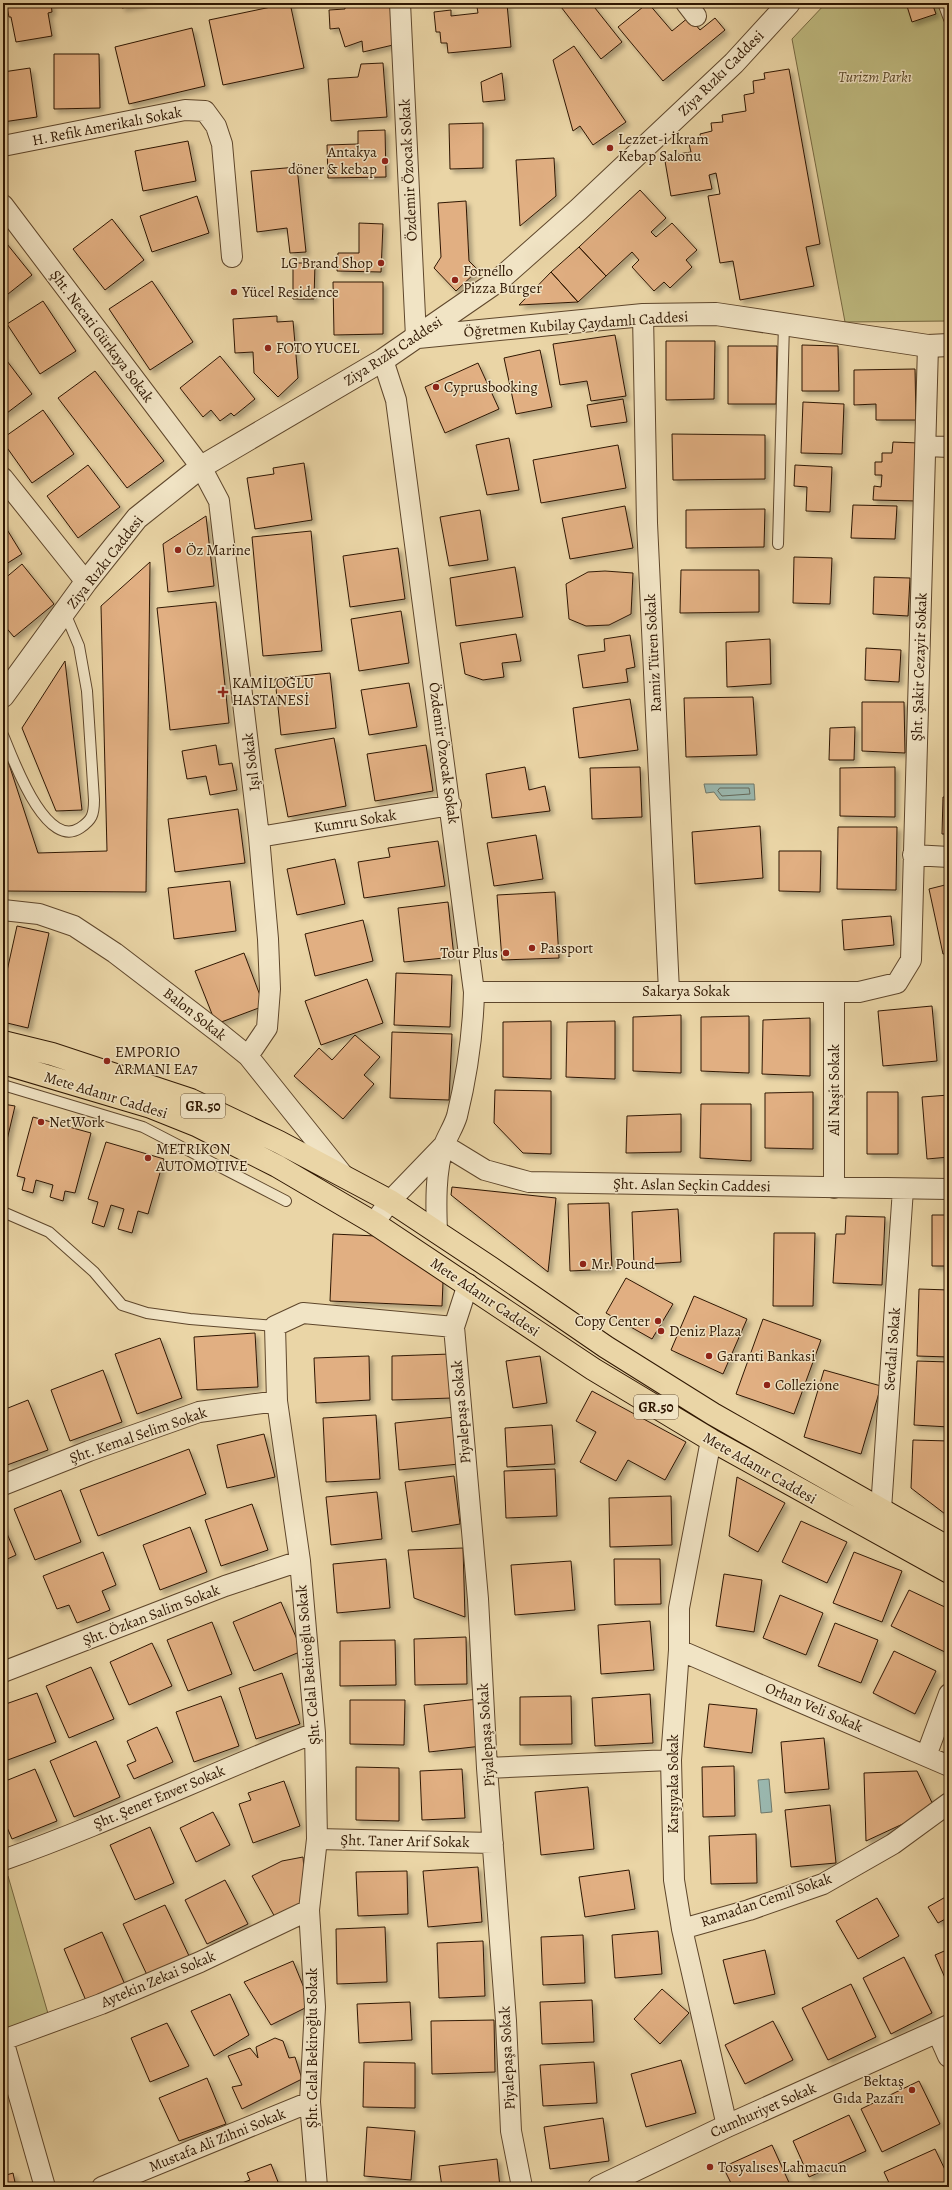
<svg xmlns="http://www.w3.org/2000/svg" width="952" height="2190" font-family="Alegreya,serif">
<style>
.green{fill:#bfbb81;stroke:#776942}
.water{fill:#9ab7ae;stroke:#6f7769}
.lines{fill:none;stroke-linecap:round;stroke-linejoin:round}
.shore{stroke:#646758;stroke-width:1}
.building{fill:#e1af82;stroke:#2f1702;filter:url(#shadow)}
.service-casing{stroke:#5e462b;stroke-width:12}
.minor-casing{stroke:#5e462b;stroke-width:22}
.tertiary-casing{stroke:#5e462b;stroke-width:24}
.primary-casing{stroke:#2f1702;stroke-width:24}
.service{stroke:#f1e4c5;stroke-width:10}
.minor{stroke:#f1e4c5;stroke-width:20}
.tertiary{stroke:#f1e4c5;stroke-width:22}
.primary{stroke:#ead5a6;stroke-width:22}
.poi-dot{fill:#8f2418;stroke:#f1e4c5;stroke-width:1.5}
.labels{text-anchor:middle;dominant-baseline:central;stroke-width:3;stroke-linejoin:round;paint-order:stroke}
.shield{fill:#f1e4c5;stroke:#69543c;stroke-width:1}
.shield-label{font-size:14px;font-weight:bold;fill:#2f1702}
.street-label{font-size:15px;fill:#2f1702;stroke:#f1e4c5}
.park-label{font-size:15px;font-style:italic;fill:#5a4828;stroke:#f1e4c5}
.poi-label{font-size:15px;fill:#2f1702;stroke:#f1e4c5;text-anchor:start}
</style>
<defs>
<filter id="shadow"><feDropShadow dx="3.5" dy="3.5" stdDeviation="2" flood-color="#0004"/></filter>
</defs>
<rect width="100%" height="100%" fill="#ead5a6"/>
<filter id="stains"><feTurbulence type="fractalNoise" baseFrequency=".005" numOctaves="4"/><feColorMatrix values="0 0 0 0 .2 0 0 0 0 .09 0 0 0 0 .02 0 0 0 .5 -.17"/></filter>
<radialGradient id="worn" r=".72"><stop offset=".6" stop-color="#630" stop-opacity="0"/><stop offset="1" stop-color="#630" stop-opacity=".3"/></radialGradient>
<path class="green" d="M826,3H949V321L845,322L792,39Z
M8,1876L49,2017L3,2031V1877Z"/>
<path class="water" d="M704,784H754L755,800H720L714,792L706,793Z
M769,1779L772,1812L761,1813L758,1780Z"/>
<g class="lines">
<path class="shore" d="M720,788H749L750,794L722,796L718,791Z"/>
</g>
<path class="building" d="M6,3H51L52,12L48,13L52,36L16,42L11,17H9Z
M121,3H143V4L122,8Z
M290,3L304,68L223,85L209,20Z
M345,3H390L393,45L363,52L362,41L345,47L339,28L330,29L329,10L345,9Z
M558,3H591L622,42L601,59Z
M648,3L672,31L689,17L700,30L715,18L725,30L663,81L618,27Z
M906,3H932L936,14L912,22Z
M507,4L511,47L448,53L447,43H441L440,32H436L434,12L451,10V16L478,13L477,7Z
M192,28L205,86L129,104L115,47Z
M574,46L626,122L593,145L580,126L573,131L553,60Z
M54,54H99L100,108L54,109Z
M383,63L387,117L331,121L328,79L358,77L361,64Z
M30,68L37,117L3,122V72Z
M789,69L820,244L806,247L814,286L740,300L733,261L720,263L708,196L720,194L716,173L709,175L712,189L671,196L665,161L679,159L678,154L691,152L689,144L701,141L700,134L712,131L711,123L723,122L722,115L746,111L744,95L754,93L753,81L765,79L764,73Z
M502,73L505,100L483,102L481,82Z
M483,123V168L450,169L449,124Z
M385,130L386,177L328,178L327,145L358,144V131Z
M188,141L196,181L143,191L135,151Z
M554,158L556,196L520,226L516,160Z
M297,167L306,252L290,253L287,228L257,232L251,171Z
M640,190L666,218L651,232L656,237L672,223L697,250L686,260L692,267L670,288L664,282L654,291L632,267L639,260L632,252L606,276L579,247Z
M197,196L209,233L152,252L140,216Z
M466,201L469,261L478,270L456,291L434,268L441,257L438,203Z
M112,219L144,260L105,290L73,249Z
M359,223L383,224L381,272L337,271L338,253H359Z
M3,239L32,275L3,298Z
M579,247L606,276L578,302L551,272Z
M293,263H315L314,299H293Z
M551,272L578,302L519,305Z
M152,281L193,342L150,370L109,309Z
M333,282H383V334L334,335Z
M43,301L76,351L40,374L7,324Z
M277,316V322L293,321L298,378L278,397L254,373L253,352L235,353L233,319Z
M615,335L626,396L591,401L587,381L560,385L553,344Z
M666,341H715L714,399L666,400Z
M802,345L838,346L839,391H802Z
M728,346H777L776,404H728Z
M540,350L552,407L516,414L504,358Z
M220,356L255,399L234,416L231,413L220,421L211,410L203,417L180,388Z
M4,357L32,394L3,416V358Z
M478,363L499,409L445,433L425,387Z
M915,369L916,420H876V404L854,405V370Z
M95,371L164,461L127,488L58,398Z
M623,399L627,422L591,427L587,405Z
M803,402L844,404L842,454L801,453Z
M43,410L74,454L32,483L3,442V438Z
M672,434L765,435V479L673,480Z
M509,438L519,490L487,495L476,445Z
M893,442L919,443L917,501L873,500L874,486L881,487L882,475H875V462H882V453H892Z
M618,445L626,488L541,503L533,460Z
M304,463L312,520L255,529L247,478L274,474L273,468Z
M88,465L120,507L78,538L47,496Z
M795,465L832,467L830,512L806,511L807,487L794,486Z
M853,505L897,506L895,539L851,538Z
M625,506L633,548L570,559L562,518Z
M765,509L764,547L686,548V510Z
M480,510L488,560L449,566L440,517Z
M206,516L214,586L168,592L163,544Z
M3,523L22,554L3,566Z
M311,531L322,651L263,656L252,537Z
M398,548L405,599L350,607L343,556Z
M794,557L832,558L830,604L793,603Z
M150,562L146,892L5,891L3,885L4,749L38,853L107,851L101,606Z
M22,564L54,604L14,637L3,624V580Z
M515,567L523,617L456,626L450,578Z
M681,570H759V612L680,613Z
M605,571L633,573L631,614L609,625L586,626L569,619L566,584L588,572Z
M874,577L910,578L908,616L873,614Z
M216,602L229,723L170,730L157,608Z
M401,611L409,663L359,671L351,619Z
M516,634L521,661L502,663L504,677L483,680L465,674L460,643Z
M630,635L635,667L626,669L628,682L583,688L578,655L605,651L604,639Z
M770,639L771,684L727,687L726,642Z
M866,648L901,650L899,682L865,680Z
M65,661L82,810L56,811L22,728Z
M330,673L336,728L281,735L275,679Z
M409,683L417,727L369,735L361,690Z
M753,697L757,755L686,757L684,698Z
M630,699L638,750L579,758L573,708Z
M862,702H904L905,753L862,751Z
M855,727L854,760H829L830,728Z
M334,738L346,806L288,817L275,749Z
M216,745L219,765L232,763L237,790L210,795L206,776L187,779L182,751Z
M426,745L433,791L375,801L367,754Z
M525,767L529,790L545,786L550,811L492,818L486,774Z
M640,767L642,817L592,819L590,768Z
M895,767V817L840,816V768Z
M943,797H949V834H942Z
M238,809L245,863L175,872L168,819Z
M760,826L763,878L695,884L692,832Z
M838,827H897L896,890L837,889Z
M536,835L543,879L494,886L487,843Z
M438,841L445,886L364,898L358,862L390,857L388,848Z
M779,851H821L820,892L779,891Z
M335,859L345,904L297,915L287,869Z
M230,881L236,931L174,939L168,888Z
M949,884V953L943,954L929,889Z
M555,892L559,958L502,960L497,895Z
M448,902L454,957L404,962L398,908Z
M891,916L894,945L844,950L842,920Z
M363,920L373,961L315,976L305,934Z
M17,926L49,933L28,1028L3,1022V989Z
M244,953L264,1006L216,1024L195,971Z
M396,973L452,975L450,1027L394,1025Z
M367,979L383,1023L321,1045L305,1001Z
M932,1006L937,1061L883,1066L878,1011Z
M681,1015V1073L633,1071V1017Z
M749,1016V1073L701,1071V1017Z
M810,1018V1076L762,1074L763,1020Z
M551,1021V1079L503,1077V1022Z
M615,1021V1079L566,1077L567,1022Z
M392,1032L452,1034L449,1100L390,1098Z
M355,1035L380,1057L364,1075L374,1084L343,1119L294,1076L319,1048L332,1060Z
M495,1090L551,1091V1154L523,1153L494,1123Z
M813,1092V1149L765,1148V1093Z
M867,1092H898V1154H867Z
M949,1095V1157L927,1159L922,1097Z
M3,1104L15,1106L3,1157Z
M701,1104H751V1161L700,1158Z
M681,1114V1152L626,1153L627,1116Z
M33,1117L91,1133L75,1193L65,1191L63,1201L50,1197L53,1185L36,1180L33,1193L22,1190L25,1178L17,1176Z
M106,1142L164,1159L148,1214L138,1211L132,1233L118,1229L124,1209L111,1205L104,1227L92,1223L98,1202L88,1199Z
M452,1187L556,1198L548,1272L451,1195Z
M609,1203L612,1269L570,1271L568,1204Z
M678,1209L681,1262L634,1265L632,1212Z
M932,1215H949V1266H932Z
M846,1216L885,1217L882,1285L833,1283L836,1234H845Z
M774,1233H815L813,1306H773Z
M333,1234L376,1236L443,1282L442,1306L330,1301Z
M626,1278L673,1304L652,1339L606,1313Z
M919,1289L949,1290V1357L917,1356Z
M694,1296L747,1319L723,1374L671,1350Z
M763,1319L821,1340L794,1414L736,1394Z
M255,1333L258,1387L197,1390L194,1337Z
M160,1338L182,1398L137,1414L115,1354Z
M451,1354L452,1398L392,1400V1356Z
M369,1356L370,1400L316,1403L314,1358Z
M540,1356L547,1403L513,1408L506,1361Z
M917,1361L949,1362V1427L914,1425Z
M103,1370L122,1422L70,1441L51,1390Z
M824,1370L881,1386L861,1454L804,1437Z
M592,1391L686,1442L665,1480L628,1460L616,1481L580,1462L596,1432L576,1421Z
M28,1400L48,1450L7,1465L3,1455V1410Z
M376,1415L380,1479L326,1482L323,1418Z
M455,1417L459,1464L399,1470L395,1423Z
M552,1425L555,1464L507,1467L505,1428Z
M264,1434L275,1477L227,1488L217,1445Z
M913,1440L949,1441V1517L911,1488Z
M189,1449L206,1494L98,1536L80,1490Z
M555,1469L557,1516L506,1518L504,1471Z
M454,1476L460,1524L412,1532L405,1482Z
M737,1477L785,1503L758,1552L729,1536Z
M61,1490L81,1542L35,1560L14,1509Z
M377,1492L382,1539L331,1545L326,1497Z
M671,1496L672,1545L610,1547L609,1498Z
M252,1504L268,1550L221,1566L205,1520Z
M801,1521L847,1542L827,1583L782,1562Z
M3,1524L16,1555L3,1561Z
M190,1527L207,1572L160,1590L143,1545Z
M463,1548L465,1617L414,1598L408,1550Z
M103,1552L116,1585L102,1591L110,1610L77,1623L69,1605L57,1609L43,1576Z
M854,1552L902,1571L882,1622L833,1603Z
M386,1559L390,1608L337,1613L333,1564Z
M614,1559H660L661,1604L615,1605Z
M571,1561L575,1610L515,1615L511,1565Z
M724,1574L762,1580L754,1632L716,1626Z
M909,1590L949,1609V1648L947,1653L891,1626Z
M780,1595L823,1613L806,1655L763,1638Z
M281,1602L302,1651L254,1671L233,1622Z
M650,1621L654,1670L601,1674L598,1625Z
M212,1622L232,1674L188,1691L167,1640Z
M835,1623L878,1640L861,1683L818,1666Z
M466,1637L467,1684L415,1685L414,1639Z
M395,1640L396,1685L340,1686V1641Z
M152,1643L172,1686L129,1705L110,1662Z
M894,1651L936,1671L915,1714L873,1693Z
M91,1667L114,1719L69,1738L46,1686Z
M282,1673L300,1724L256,1739L239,1688Z
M37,1693L56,1742L5,1761L3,1756V1705Z
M650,1694L653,1743L595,1746L592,1698Z
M221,1696L239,1746L194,1762L176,1712Z
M571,1696L572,1744L520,1745V1697Z
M478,1699L482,1746L429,1752L424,1705Z
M350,1700H405L404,1745L350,1744Z
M709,1704L757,1709L752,1753L704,1747Z
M157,1727L173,1762L134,1779L127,1765L136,1761L127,1741Z
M824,1738L829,1789L785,1793L781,1742Z
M96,1741L120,1797L74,1817L50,1761Z
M734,1766L735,1816L703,1817L702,1767Z
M356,1767L399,1768V1821L356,1820Z
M35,1769L57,1821L12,1839L3,1818V1782Z
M462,1769L465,1818L422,1820L420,1771Z
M917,1771L935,1809L866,1841L864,1773Z
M284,1781L300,1826L253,1843L239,1804L251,1800L248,1793Z
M588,1787L594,1849L541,1855L535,1792Z
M830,1805L836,1863L791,1867L785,1810Z
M213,1812L230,1845L196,1862L180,1828Z
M150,1827L174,1883L135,1900L110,1845Z
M756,1834L757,1883L711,1884L709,1836Z
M303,1857L307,1903L276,1919L252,1876L282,1861Z
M478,1867L482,1922L428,1927L423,1871Z
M629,1870L635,1909L585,1917L579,1877Z
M407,1871L408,1914L358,1916L356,1872Z
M225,1880L248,1924L207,1944L185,1900Z
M949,1895V1917L938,1923L928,1907Z
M877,1898L899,1936L858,1959L836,1921Z
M165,1905L190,1958L148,1977L123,1924Z
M385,1927L387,1982L337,1984L336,1929Z
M658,1931L662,1974L615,1978L612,1935Z
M102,1932L126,1987L87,2003L64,1949Z
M583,1935L585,1983L543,1985L541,1937Z
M483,1941L485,1996L439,1998L437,1943Z
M949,1949V1987L935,1955Z
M765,1950L775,1994L734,2004L723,1960Z
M904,1957L932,2013L891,2034L863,1978Z
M293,1961L311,2005L271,2025L244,1982Z
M851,1984L876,2037L828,2060L802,2008Z
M662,1989L689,2013L660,2044L634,2019Z
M230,1994L249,2035L214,2056L191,2011Z
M592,2000L594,2042L542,2044L540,2002Z
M410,2002L412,2040L359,2043L357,2004Z
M494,2020L495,2072L432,2074L431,2021Z
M773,2021L793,2060L745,2084L725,2045Z
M167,2023L189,2066L150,2082L131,2038Z
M275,2038L283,2041L289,2058L295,2057L302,2079L242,2109L232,2087L242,2085L228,2056L250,2048L258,2058L256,2047Z
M681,2060L696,2113L646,2127L631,2074Z
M364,2062L415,2063V2108L363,2107Z
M594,2062L597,2103L543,2106L540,2065Z
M207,2078L226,2124L179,2141L159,2098Z
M919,2081L940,2124L882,2152L861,2109Z
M849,2115L866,2151L809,2177L793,2141Z
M603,2118L609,2161L550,2169L544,2127Z
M367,2127L415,2131L411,2180L364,2176Z
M772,2145L791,2187H733L723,2167Z
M935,2149L949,2178V2187H891L884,2172Z
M497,2159L500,2187H442L439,2166Z
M271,2164L280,2187H231L250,2180L247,2173Z
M13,2173L16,2187H3V2176Z"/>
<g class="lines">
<g class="service-casing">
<path id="service" d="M943,3L949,19
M778,544L784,324
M3,735C12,756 45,851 80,828C92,820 94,815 94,800L87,691L79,646L65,613
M3,1085L143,1127L286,1201
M3,1212L49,1232L94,1272L122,1305L147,1313L190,1319L275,1326"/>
</g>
<g class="minor-casing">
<path id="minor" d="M400,3L416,337
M686,3L696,16
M3,146L185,110L205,111L216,126L222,144L232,257
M3,205L201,467L219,501L259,837L268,939L270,989L267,1028L248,1056
M643,315L647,523L669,991
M383,360L396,400L474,992C473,1034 467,1075 457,1116C454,1126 448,1135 444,1145C435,1171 436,1205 437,1233
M927,446L949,447
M3,478L86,582
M259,837L451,805
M913,855L949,857
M3,910L39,914L74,926L115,953L222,1035L248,1056L344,1176
M474,992H859L897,983L911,960L928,346
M444,1145L485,1170L529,1182L949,1189
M834,1188V992
M374,1223L390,1201L444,1145
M468,1284L454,1327L478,1599L487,1768L506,2021L511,2131L522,2187
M711,1440L679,1608V1650L671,1760L674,1880L682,1929L727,2126
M3,1485L89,1451L199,1412L277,1401
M881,1509L903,1189
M679,1650L949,1766
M3,1672L225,1586L300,1561
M926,1756L949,1694
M487,1768L671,1760
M317,1839L493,1843
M3,1860C109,1823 210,1773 315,1733
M682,1929L749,1910L823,1884L893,1844L949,1803
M3,2040L101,2004L200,1962L309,1910
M3,2040L45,2187
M102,2187L310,2102
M317,2187L310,2102L315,2007L309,1910L317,1839L315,1733L300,1561L277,1401L275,1326L303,1313L454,1327"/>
</g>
<g class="tertiary-casing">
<path id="tertiary" d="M418,337L643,315L716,314L928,346L949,345
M3,696L86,582L137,518L201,467L383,360L499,280L578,210L734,63L789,3
M938,2031L949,2056
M599,2187L727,2126L949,2026"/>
</g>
<g class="primary-casing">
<path id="primary" d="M3,1042L52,1054L191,1100L279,1142L390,1201L491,1268L606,1347L713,1414L949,1548
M3,1063L151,1107L196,1125L277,1166L374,1223L593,1369L711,1440L949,1572"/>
</g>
<use href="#service" class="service"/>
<use href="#minor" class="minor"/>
<use href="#tertiary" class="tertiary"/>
<use href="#primary" class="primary"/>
</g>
<g class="poi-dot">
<circle cx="610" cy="148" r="4"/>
<circle cx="385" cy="161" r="4"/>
<circle cx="381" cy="263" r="4"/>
<circle cx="455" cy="280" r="4"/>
<circle cx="234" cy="292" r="4"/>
<circle cx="268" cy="348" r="4"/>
<circle cx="436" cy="387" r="4"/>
<circle cx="178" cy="550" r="4"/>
<path d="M221 686h4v4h4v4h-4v4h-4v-4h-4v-4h4z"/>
<circle cx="532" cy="948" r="4"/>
<circle cx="506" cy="953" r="4"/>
<circle cx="107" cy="1061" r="4"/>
<circle cx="41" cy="1122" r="4"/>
<circle cx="148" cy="1158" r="4"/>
<circle cx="583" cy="1264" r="4"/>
<circle cx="658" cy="1321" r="4"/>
<circle cx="661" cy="1331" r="4"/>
<circle cx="709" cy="1356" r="4"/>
<circle cx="767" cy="1385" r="4"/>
<circle cx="912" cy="2090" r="4"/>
<circle cx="710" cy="2167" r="4"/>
</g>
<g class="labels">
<g class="shield">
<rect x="181" y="1094" width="44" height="24" rx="3"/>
<rect x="634" y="1395" width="44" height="24" rx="3"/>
</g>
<g class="shield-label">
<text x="203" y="1106">GR.50</text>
<text x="656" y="1407">GR.50</text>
</g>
<g class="street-label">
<text transform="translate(721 73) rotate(-45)">Ziya Rızkı Caddesi</text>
<text transform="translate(107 126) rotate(-11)">H. Refik Amerikalı Sokak</text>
<text transform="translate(408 170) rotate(-93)">Özdemir Özocak Sokak</text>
<text transform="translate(576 324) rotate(-4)">Öğretmen Kubilay Çaydamlı Caddesi</text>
<text transform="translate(102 336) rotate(53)">Şht. Necati Gürkaya Sokak</text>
<text transform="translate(393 351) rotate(-33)">Ziya Rızkı Caddesi</text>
<text transform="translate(105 562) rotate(-52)">Ziya Rızkı Caddesi</text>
<text transform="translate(653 653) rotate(-93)">Ramiz Türen Sokak</text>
<text transform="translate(919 667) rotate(-88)">Şht. Şakir Cezayir Sokak</text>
<text transform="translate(444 753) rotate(82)">Özdemir Özocak Sokak</text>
<text transform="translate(251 762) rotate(-97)">Işıl Sokak</text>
<text transform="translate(355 821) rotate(-9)">Kumru Sokak</text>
<text x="686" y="991">Sakarya Sokak</text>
<text transform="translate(195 1014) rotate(38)">Balon Sokak</text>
<text transform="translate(834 1090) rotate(-90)">Ali Naşit Sokak</text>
<text transform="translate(106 1095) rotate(17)">Mete Adanır Caddesi</text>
<text transform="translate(692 1185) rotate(1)">Şht. Aslan Seçkin Caddesi</text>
<text transform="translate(485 1297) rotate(34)">Mete Adanır Caddesi</text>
<text transform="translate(892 1349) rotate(-86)">Sevdalı Sokak</text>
<text transform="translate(461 1412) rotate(-95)">Piyalepaşa Sokak</text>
<text transform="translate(138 1435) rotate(-19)">Şht. Kemal Selim Sokak</text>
<text transform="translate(760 1468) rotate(30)">Mete Adanır Caddesi</text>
<text transform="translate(151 1615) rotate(-21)">Şht. Özkan Salim Sokak</text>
<text transform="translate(308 1665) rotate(-95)">Şht. Celal Bekiroğlu Sokak</text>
<text transform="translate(814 1707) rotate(23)">Orhan Veli Sokak</text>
<text transform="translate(486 1735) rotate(-94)">Piyalepaşa Sokak</text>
<text transform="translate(673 1784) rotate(-90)">Karşıyaka Sokak</text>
<text transform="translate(159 1797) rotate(-23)">Şht. Şener Enver Sokak</text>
<text transform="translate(405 1841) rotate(1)">Şht. Taner Arif Sokak</text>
<text transform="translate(766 1900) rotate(-19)">Ramadan Cemil Sokak</text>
<text transform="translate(158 1979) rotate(-23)">Aytekin Zekai Sokak</text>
<text transform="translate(312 2048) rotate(-90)">Şht. Celal Bekiroğlu Sokak</text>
<text transform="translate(507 2058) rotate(-93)">Piyalepaşa Sokak</text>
<text transform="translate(763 2110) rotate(-24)">Cumhuriyet Sokak</text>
<text transform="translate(217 2140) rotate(-22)">Mustafa Ali Zihni Sokak</text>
</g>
<g class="park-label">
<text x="875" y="77">Turizm Parkı</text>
</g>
<g class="poi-label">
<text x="618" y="139">Lezzet-i̇ İkram<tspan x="618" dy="17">Kebap Salonu</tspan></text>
<text x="377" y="152" text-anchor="end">Antakya<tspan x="377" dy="17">döner &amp; kebap</tspan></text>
<text x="373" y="263" text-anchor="end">LG Brand Shop</text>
<text x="463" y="271">Fornello<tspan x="463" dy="17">Pizza Burger</tspan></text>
<text x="242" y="292">Yücel Residence</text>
<text x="276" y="348">FOTO YUCEL</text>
<text x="444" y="387">Cyprusbooking</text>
<text x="186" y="550">Öz Marine</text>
<text x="232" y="683">KAMİLOĞLU<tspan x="232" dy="17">HASTANESİ</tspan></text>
<text x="540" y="948">Passport</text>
<text x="498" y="953" text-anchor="end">Tour Plus</text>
<text x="115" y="1052">EMPORIO<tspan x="115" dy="17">ARMANI EA7</tspan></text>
<text x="49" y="1122">NetWork</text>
<text x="156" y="1149">METRIKON<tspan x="156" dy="17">AUTOMOTIVE</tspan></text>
<text x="591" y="1264">Mr. Pound</text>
<text x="650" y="1321" text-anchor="end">Copy Center</text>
<text x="669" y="1331">Deniz Plaza</text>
<text x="717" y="1356">Garanti Bankasi</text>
<text x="775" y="1385">Collezione</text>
<text x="904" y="2081" text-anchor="end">Bektaş<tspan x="904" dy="17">Gıda Pazarı</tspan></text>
<text x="718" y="2167">Tosyalıses Lahmacun</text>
</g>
</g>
<rect width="952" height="2190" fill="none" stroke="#ead5a6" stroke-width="16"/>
<rect x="4" y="4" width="944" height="2182" fill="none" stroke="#2f1702" stroke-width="2"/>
<rect x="8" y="8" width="936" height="2174" fill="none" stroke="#2f1702"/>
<rect width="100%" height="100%" filter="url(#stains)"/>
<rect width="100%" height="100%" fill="url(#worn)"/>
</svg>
